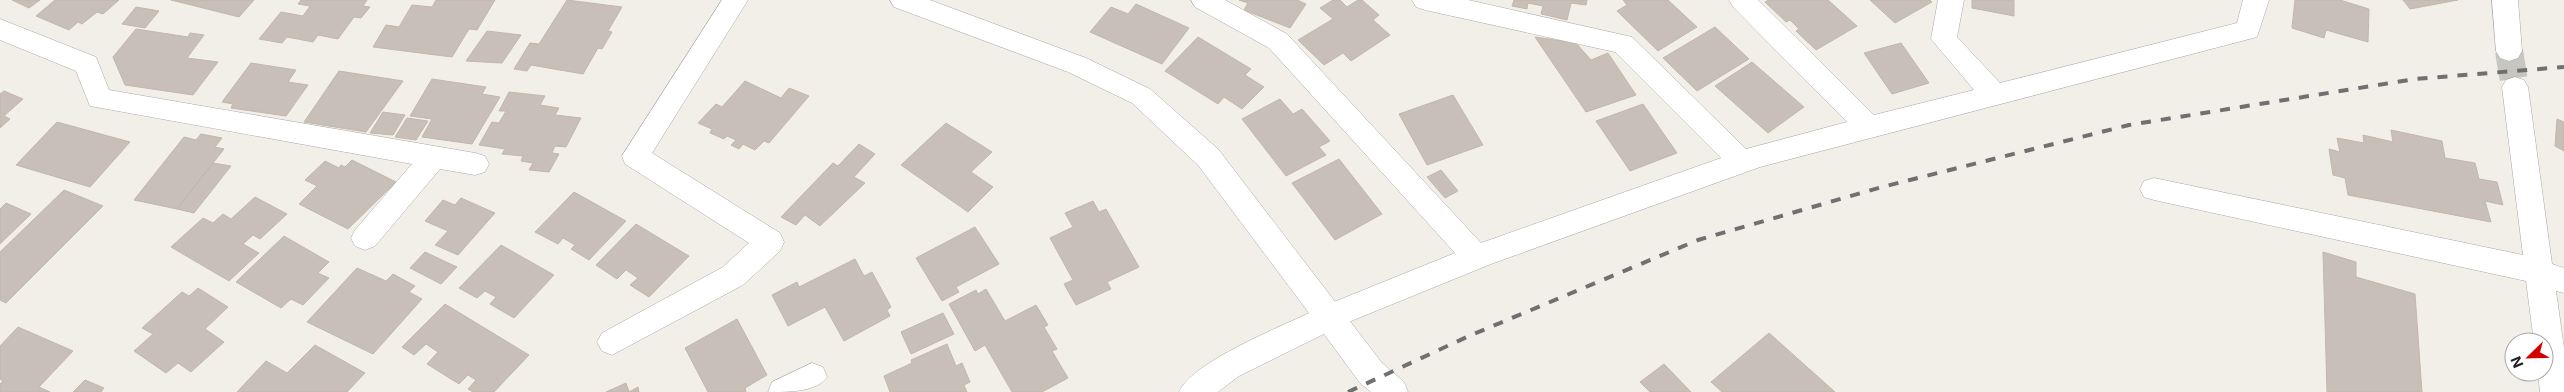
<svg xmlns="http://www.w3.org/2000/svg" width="2564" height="392" font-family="Inter,sans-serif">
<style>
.building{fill:#c7bfb8;stroke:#c4b6ab}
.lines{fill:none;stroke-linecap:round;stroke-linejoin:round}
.minor-tunnel{stroke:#c8c6c1;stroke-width:28;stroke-dasharray:28 14;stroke-linecap:butt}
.minor-casing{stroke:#a9a9a9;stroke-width:1}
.tertiary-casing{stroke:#a9a9a9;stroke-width:1}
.minor{fill:#fff;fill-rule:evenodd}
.tertiary{fill:#fff;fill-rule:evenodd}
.rail{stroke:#707070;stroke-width:4;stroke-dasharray:10 10;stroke-linecap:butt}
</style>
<rect width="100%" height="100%" fill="#f2efe9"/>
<path class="building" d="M12,0H40L29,8Z
M55,0H119L103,14L97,12L82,24L78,22L69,30L36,16Z
M171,0H254L239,17Z
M301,0H367L363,6L370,7L361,18L354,17L338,39L318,35L313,42L287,37L282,43L259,39L281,12L303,16L310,6L298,4Z
M436,0H495L477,30L469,29L452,57L373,47L386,25L399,27L412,5L432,7Z
M567,0L622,7L608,31L612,32L602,49L598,48L583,74L531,65L527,71L514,69L530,43L539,44Z
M1239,0H1297L1306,4L1290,28L1244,10L1248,3Z
M1333,0H1340L1347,7L1358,0H1362L1379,15L1373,20L1390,35L1351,61L1343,53L1324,65L1298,40L1333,19L1320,8Z
M1514,0H1587L1586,5L1571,3L1567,20L1541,14L1543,6L1528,3L1527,9L1512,6Z
M1623,0H1668L1697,27L1658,51L1617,11L1627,5Z
M1769,0H1828L1857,26L1816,50L1796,31L1799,29L1790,20L1786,22L1765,2Z
M1870,0H1930L1932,2L1895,23Z
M1972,0H2014V16L1972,8Z
M2295,0H2340L2369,9L2368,42L2326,30L2324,38L2292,28Z
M2403,0H2458L2410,9Z
M1136,4L1189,28L1162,64L1090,32L1111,7L1128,14Z
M136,7L159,11L145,28L122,24Z
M1715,27L1749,59L1697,91L1663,58Z
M136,29L188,37L190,33L204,35L187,58L218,62L193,95L125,85L113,57Z
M487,31L521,35L502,63L466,61Z
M1198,37L1251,69L1245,75L1264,87L1242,109L1224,97L1218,104L1165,71Z
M1535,37L1576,43L1591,60L1608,53L1636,95L1586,112Z
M1901,43L1929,83L1892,94L1864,53Z
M1752,62L1804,107L1768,133L1715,86Z
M251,63L296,70L288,82L308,85L286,116L231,108L233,104L222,102Z
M339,71L403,81L366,132L304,122Z
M432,79L486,87L482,94L500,97L472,144L422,137L432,119L410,116Z
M745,81L781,98L789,88L809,96L769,143L764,141L755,150L743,144L739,149L731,145L736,140L727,136L724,139L710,133L712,129L698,123L716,104L722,107Z
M4,91L23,99L4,116L10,119L0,128V94Z
M509,92L545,96L540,105L559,108L555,115L581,118L566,147L555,146L552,153L559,154L549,172L529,170L533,163L521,161L523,156L502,154L505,149L479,145L492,122L499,123L506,111H499Z
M1453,95L1483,145L1427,165L1399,114Z
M1280,99L1293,114L1302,109L1330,141L1319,147L1326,155L1286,176L1242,119Z
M1643,104L1677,153L1630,171L1596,121Z
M383,112L405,115L393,135L370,133Z
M407,118L428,121L416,140L395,137Z
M2557,119L2564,122V151L2555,146Z
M57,122L130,142L90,187L16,165Z
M946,123L992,152L971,172L993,187L968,212L901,165Z
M2391,130L2442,141L2445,158L2475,163L2479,179L2497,182L2503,205L2485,201L2491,222L2348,195L2345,178L2333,175L2329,149L2340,152L2337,138L2364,143L2363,135L2393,142Z
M201,134L222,138L215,147L224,149L177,209L134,200L184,137L196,140Z
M859,144L875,154L854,177L865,183L820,226L805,215L796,225L781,217L833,163L838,166Z
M1339,159L1382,214L1335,240L1292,183Z
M352,160L396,182L348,229L299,204L317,186L305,180L325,161L339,168L341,165L345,167Z
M213,163L231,166L194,213L177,209Z
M1441,170L1458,191L1445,198L1427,177Z
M64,190L103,206L6,303L0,300V252Z
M574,192L626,221L589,260L571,249L575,245L563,238L558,244L535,232Z
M255,197L287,214L260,239L253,235L243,244L259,253L229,281L171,247L203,218L213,223L223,214L231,219Z
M461,198L495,213L458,255L435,245L448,231L425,221L443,200L455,205Z
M1093,201L1099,212L1106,209L1139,267L1107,282L1111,289L1076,305L1064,284L1073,280L1050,238L1073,227L1065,213Z
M6,203L31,214L0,244V209Z
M636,224L689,256L649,297L630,285L638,278L626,270L617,279L596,265Z
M975,227L999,264L956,287L959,292L942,301L916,258Z
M284,236L329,262L318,273L329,278L303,305L291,299L281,308L236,282Z
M501,245L554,275L514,318L490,304L496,297L485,291L477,298L459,288Z
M425,252L457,267L441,284L410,268Z
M2323,252L2356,262V277L2415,294L2422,392H2327Z
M855,259L864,276L872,272L891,307L887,310L890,316L844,341L825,307L788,326L772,295L797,282L799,287Z
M357,268L386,281L393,274L415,286L409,292L422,299L373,354L307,322Z
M198,288L228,307L205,329L224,342L191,372L178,363L166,373L134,351L153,334L142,328L182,292L189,296Z
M986,289L1005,321L1036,305L1048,325L1044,327L1057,349L1052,351L1068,378L1042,392H1012L985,345L975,351L949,304L976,290L978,294Z
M445,304L529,355L494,392H473L468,389L476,380L468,375L459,384L427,364L438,352L426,344L414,355L402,347Z
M943,313L954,334L911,354L901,332Z
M737,319L767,375L745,388L746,392H708L685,348Z
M18,327L73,351L39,387L50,392H0V384L3,381L0,379V346Z
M1769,333L1835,392H1722L1711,382Z
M947,344L956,366L962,363L970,382L964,385L967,392H890L884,376L912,363L911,360Z
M315,345L365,373L347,392H237L266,361L287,373Z
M1664,364L1691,392H1650L1640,382Z
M85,380L104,388L101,392H73Z
M626,383L629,392L638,387L639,392H606Z"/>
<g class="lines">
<path class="minor-tunnel" d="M2509,51L2515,87"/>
<g class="minor-casing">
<path id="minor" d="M722,0H748L652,153L780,233L784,242L780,251L743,285L612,355L602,351L597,342L602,333L723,267L749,243L625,164L622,156Z
M1191,0H1225L1287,34L1481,243L1721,158L1615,52L1425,10L1416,7L1412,0H1468L1632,37L1746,149L1847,122L1733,7L1729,0H1758L1874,115L1974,90L1931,39L1938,0H1964L1957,37L2000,83L2237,23L2243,0H2269L2257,37L1760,167L1491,264L1329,330L1319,326L1314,317L1319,308L1455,253L1269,48L1195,7Z
M2492,0H2518L2522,51L2518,58L2509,61L2500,58L2496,51Z
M0,19L96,57L109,90L475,153L485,156L489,164L485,172L475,175L440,169L375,246L365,250L355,246L351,238L355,230L412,164L90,106L76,71L0,40Z
M2515,77L2524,80L2528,87L2552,264L2564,268V293L2556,291L2564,348V392H2540L2538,372H2544V342H2534L2526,281L2154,200L2144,197L2140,189L2144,181L2154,178L2523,255L2502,87L2506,80Z
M812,363L823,367L827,377C817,392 789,392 768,392L772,382Z"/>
</g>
<g class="tertiary-casing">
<path id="tertiary" d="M890,0H930L1086,58L1150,89L1218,149L1382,363L1404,382L1408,392H1371L1360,383L1324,334L1239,376L1218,392H1179C1192,362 1278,328 1309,313L1198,165L1132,103L1068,72L894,7Z"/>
</g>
<use href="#minor" class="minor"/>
<use href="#tertiary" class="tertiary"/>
<path class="rail" d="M1348,392L1469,336L1698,240L1882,187L2129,125L2415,79L2564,67"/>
</g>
<g transform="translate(2529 357) rotate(247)"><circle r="24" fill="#ffffff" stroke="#a7a7a7"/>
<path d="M0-4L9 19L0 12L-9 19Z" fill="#d40000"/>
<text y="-8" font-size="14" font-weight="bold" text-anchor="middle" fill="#222222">N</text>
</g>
</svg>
